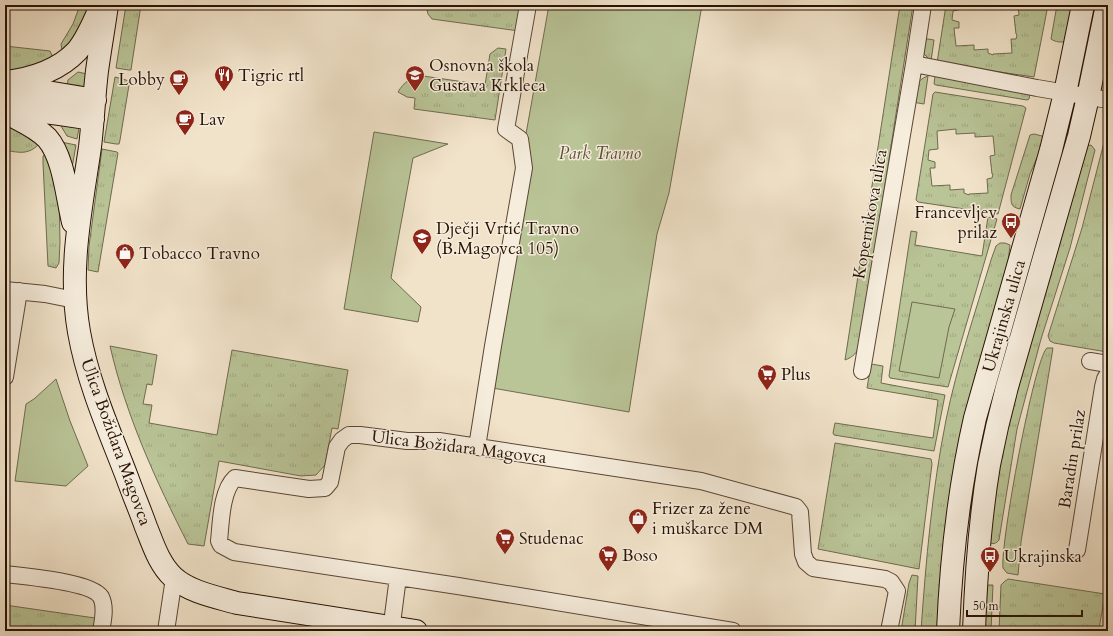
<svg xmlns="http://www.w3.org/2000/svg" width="1113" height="636" font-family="Cardo,serif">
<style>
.grass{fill:url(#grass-tufts);stroke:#706b4e;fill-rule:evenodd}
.green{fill:#b9c497;stroke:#706b4e}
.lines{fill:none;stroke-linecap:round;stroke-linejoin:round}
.street-casing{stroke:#5a4636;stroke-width:18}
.secondary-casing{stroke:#281204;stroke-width:24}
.street{stroke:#f6eddd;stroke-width:16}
.secondary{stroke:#f6eddd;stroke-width:22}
.labels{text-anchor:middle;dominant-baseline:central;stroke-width:3;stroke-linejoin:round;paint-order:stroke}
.poi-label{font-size:17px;fill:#281204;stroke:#f6eddd;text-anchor:start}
.park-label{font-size:17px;font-style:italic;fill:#5b5037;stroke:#f6eddd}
.street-label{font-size:17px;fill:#281204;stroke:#f6eddd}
</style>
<defs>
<pattern id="grass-tufts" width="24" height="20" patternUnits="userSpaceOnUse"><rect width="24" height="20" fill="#b9c497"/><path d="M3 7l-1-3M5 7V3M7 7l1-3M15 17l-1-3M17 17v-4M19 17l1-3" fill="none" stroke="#9fa780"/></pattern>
</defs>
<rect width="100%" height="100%" fill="#f1e3ca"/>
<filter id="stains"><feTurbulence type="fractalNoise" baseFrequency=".005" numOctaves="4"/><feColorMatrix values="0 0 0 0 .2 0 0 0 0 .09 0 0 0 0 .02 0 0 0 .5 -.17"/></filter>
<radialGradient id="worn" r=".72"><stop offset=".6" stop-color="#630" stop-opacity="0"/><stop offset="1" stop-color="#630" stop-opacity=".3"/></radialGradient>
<path class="grass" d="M80,5H90L83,26L64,52L62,50L61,44L73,24Z
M126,5H141L132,63L131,70H129L116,68Z
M426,5H475L490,7L491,5H524L519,31L432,19L428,14Z
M900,5H913L860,345C857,353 853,357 845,360Z
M946,5H962V9L953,11L952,20L959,22V28H954L956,46L974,45V50L988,49V53L993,55V54L1012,53L1011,39H1016L1017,35L1016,34L1014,16L1019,15L1018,5H1048L1034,77L937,63Z
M1057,5H1074L1066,41C1062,43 1055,42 1051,39Z
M1090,5H1099L1092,46L1082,44Z
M922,38L934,40L931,61L922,52Z
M5,46L50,51L54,60L27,70L5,71Z
M498,48L506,49L495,120L414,109L415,98L407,97L398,92C404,82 411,77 423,76L485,85L490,54Z
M78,72L87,74L84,89H67L68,80Z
M928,76L924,104L912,102C915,90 915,80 928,76Z
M935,76H936L1030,94L1029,99L1027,100L936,85L934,84Z
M115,77L126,80L129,82V85L120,140L119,144H116L104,142Z
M935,92L1023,106L1026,108L998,214L918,202L916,200L933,94ZM956,129V134L975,133V137L993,136L995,155L990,156L992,174H993L992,178L987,179L988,193L969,194V195L964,193V189L950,190V185L932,186L930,168H935V162L928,160L929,150L938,149L937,131Z
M62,118L79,128L77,139L67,136L61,126Z
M5,121L40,143C29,155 20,153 5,150Z
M1108,127V351L1107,352L1054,343L1050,341L1048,336L1082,228Z
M1034,134L1042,136L1045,139L1030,174L1020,209C1011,207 1011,204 1011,195L1030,135Z
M61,142L76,145L72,168Z
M1091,145L1095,150L1070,248L1041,339L1017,429L999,540C996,544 993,544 988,543L997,479L1011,411L1066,221L1086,146Z
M102,149L117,152L118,153L98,272L88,270L89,246Z
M49,151L59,192L60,242L59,263L56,268L48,266L43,163V156Z
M988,217L997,219L948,387L890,378L889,376L911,231L917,232L915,245L982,256Z
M1000,243H1005L1010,245L1007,271L941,631H921C926,560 932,490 946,420C957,366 975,313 991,260L996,246Z
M110,346L157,355L152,385L147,384L143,404L152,405L149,423L217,435L232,350L348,370L338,429L332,428L325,465L316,475L301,476L219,461L204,546L188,544C156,481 126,416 110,346Z
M1047,348H1053L1021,542L1018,575L1007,573L1003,568C1000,545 1034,359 1047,348Z
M871,364L883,366L881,383L945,395L934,451L834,435L833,433L835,423L933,438L938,400L867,388Z
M835,443L931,459L932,464L919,569L818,549Z
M912,575L918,576L915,631H901L909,583Z
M1008,579L1105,594L1099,629L1108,631H999L1001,585L1004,582Z
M984,585H993L991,631H982Z
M5,605L95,618L94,631H5Z"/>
<path class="green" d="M549,5H702L669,193L657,234L629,412L481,386Z
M374,132L448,144L413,158L391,278L421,307L418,322L344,309Z
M912,302L955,309L949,327L939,378L899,371Z
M56,379L70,421L88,466L66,486L15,481L26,404L34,399Z"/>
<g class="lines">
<g class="street-casing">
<path id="street" d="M914,64L1037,88L1108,100
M5,290L45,294L75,300
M1090,361L1108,364
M862,371L914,64L923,5
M5,377L19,291
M477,447L493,346L524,168L520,139L506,129L528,5
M1077,550L1103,387L1105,379L1108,374
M5,574C24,576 92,582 101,597C106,607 103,621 101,631
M166,631L174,578
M391,631L398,577
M733,631L458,586L234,552L221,545L219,541C221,523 221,491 235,478L309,489L325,488L330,482L337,447L342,440L349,435H360L407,441H439L701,481L796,507L800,512L803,554L806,562L813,568L885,579L891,582L897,591L889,631"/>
</g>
<g class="secondary-casing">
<path id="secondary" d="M107,5C104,27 100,49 97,71C94,96 93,122 90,147C81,209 68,269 79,332C88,383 109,430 127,477C133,494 140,510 146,527C153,544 159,564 173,577C189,592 216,597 237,603L416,631
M5,82C31,79 58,71 77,51C87,39 94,22 100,8
M11,86L95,100
M6,107L60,114L93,119
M5,112C19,120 35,126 47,138C64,157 67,198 73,222
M948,631C951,559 959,488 975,418L1051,150L1065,93L1083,5
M974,631C976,575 980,519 989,465C994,439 1000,413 1007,387L1079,136L1088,97L1107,5"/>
</g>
<use href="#street" class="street"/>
<use href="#secondary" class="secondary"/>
</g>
<defs>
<g id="restaurant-pin" transform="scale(1)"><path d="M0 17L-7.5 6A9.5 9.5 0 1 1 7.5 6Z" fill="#8f2418" stroke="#f6eddd"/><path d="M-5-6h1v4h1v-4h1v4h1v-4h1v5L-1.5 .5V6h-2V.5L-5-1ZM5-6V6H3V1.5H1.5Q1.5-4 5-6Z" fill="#fff"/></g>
<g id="school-pin" transform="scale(1)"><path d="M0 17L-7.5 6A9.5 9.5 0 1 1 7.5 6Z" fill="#8f2418" stroke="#f6eddd"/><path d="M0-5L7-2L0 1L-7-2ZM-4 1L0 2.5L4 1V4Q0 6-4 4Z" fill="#fff"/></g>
<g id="cafe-pin" transform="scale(1)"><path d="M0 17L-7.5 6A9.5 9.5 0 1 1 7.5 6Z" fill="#8f2418" stroke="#f6eddd"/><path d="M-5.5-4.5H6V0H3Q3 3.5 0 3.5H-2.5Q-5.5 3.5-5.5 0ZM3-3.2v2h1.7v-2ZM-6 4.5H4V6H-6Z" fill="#fff"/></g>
<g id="bus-pin" transform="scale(1)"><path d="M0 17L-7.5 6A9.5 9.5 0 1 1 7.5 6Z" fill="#8f2418" stroke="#f6eddd"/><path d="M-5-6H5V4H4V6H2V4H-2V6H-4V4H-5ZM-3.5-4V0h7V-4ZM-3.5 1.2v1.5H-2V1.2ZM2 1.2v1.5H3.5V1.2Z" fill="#fff"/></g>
<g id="shop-pin" transform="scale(1)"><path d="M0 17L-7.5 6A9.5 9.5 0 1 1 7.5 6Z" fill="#8f2418" stroke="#f6eddd"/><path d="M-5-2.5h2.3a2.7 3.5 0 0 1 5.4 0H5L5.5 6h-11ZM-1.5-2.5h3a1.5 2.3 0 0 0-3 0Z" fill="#fff"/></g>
<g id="supermarket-pin" transform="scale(1)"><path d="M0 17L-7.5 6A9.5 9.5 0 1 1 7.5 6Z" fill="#8f2418" stroke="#f6eddd"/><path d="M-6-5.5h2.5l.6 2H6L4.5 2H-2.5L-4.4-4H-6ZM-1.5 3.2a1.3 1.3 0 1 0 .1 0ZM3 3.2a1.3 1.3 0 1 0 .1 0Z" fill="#fff"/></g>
</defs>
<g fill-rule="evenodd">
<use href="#restaurant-pin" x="224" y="75"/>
<use href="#school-pin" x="415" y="75"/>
<use href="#cafe-pin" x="179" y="79"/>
<use href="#cafe-pin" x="185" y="119"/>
<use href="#bus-pin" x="1011" y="222"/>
<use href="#school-pin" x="422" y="238"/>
<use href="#shop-pin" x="125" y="253"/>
<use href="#supermarket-pin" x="767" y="374"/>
<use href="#shop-pin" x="638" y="518"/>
<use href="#supermarket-pin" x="505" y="538"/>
<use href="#supermarket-pin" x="608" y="555"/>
<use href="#bus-pin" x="990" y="556"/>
</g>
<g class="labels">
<g class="poi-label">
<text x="429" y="65">Osnovna škola<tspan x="429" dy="20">Gustava Krkleca</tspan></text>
<text x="238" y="75">Tigric rtl</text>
<text x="165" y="79" text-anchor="end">Lobby</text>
<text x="199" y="119">Lav</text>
<text x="997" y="212" text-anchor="end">Francevljev<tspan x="997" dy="20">prilaz</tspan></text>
<text x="436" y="228">Dječji Vrtić Travno<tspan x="436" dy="20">(B.Magovca 105)</tspan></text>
<text x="139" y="253">Tobacco Travno</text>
<text x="781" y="374">Plus</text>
<text x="652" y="508">Frizer za žene<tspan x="652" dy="20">i muškarce DM</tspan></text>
<text x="519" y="538">Studenac</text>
<text x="622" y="555">Boso</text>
<text x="1004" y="556">Ukrajinska</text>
</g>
<g class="park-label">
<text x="600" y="153">Park Travno</text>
</g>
<g class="street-label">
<text transform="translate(870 214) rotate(-80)">Kopernikova ulica</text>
<text transform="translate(1004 316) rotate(-74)">Ukrajinska ulica</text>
<text transform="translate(116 442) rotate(70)">Ulica Božidara Magovca</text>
<text transform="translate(459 447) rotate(7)">Ulica Božidara Magovca</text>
<text transform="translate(1072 459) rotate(-81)">Baradin prilaz</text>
</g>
</g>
<rect width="1113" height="636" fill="none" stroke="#f1e3ca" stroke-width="20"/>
<rect x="6" y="6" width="1101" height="624" fill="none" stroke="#281204" stroke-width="2"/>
<rect x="10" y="10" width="1093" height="616" fill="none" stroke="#281204"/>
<path d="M967 610v6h115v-6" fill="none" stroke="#281204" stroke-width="2"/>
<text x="973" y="610" font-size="12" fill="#281204" stroke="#f6eddd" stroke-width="3" paint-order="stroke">50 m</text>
<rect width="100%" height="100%" filter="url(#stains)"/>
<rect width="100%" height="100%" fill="url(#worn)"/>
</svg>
